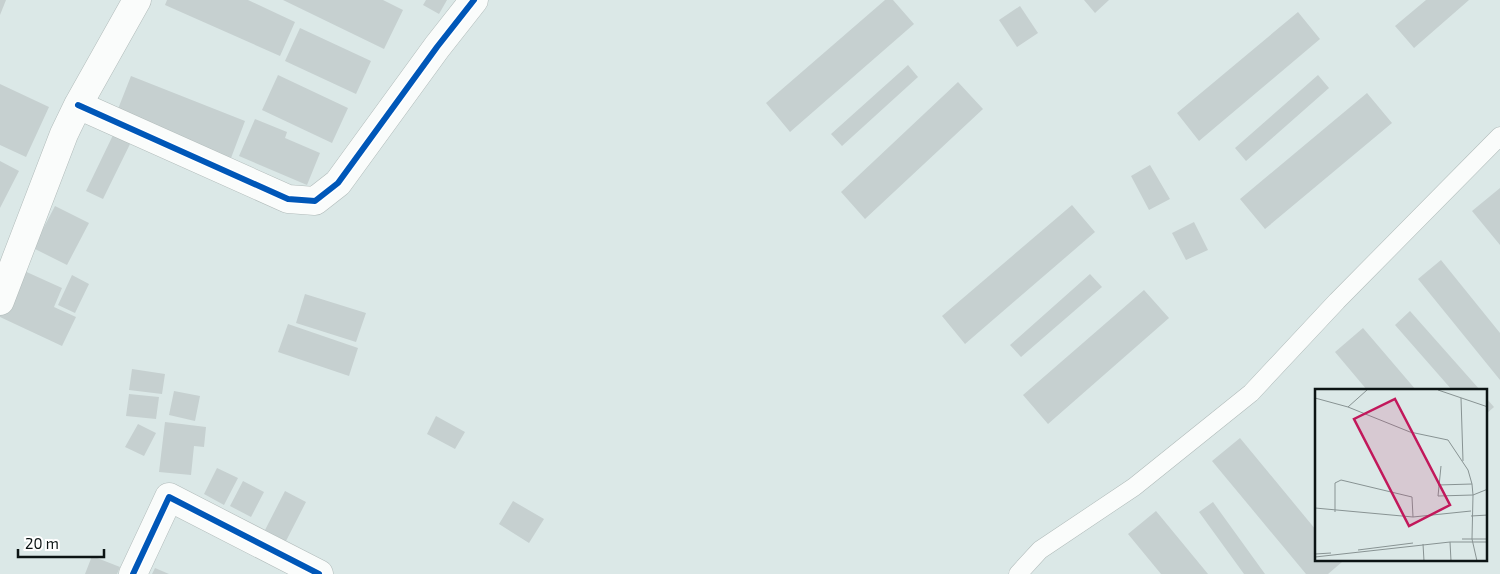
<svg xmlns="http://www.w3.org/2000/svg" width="1500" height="574" font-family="'Exo 2',sans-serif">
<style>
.building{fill:#c6d0d0}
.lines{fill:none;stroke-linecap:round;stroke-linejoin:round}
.lane-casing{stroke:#b1bbba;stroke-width:19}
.street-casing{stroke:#b1bbba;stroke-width:29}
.lane{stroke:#fafcfb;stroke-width:18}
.street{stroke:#fafcfb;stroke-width:28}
.cycleway-casing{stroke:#fff;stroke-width:9}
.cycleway{stroke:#0057b8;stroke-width:6}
.inset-road{fill:none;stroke:#889393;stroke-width:1}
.view{fill:#c2185b;fill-opacity:0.15;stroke:#c2185b;stroke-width:2.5}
.inset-edge{fill:none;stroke:#0c1414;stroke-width:2.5}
</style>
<rect width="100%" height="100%" fill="#dbe8e7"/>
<path class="building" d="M0,0H6L0,15Z
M167,0H248L295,22L280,56L165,5Z
M283,0H383L403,10L384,49Z
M426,0H447L439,14L423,5Z
M885,0H893L914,24L790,132L766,103Z
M1084,0H1109L1095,13Z
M1426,0H1469L1414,48L1395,26Z
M1020,6L1038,33L1017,47L999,20Z
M1298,12L1320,39L1199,141L1177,113Z
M300,28L371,61L356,94L285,61Z
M908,65L918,77L842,146L831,134Z
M278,75L348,108L332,143L262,110Z
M1318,75L1329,88L1246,161L1235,148Z
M131,76L245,121L231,158L116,114Z
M958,82L983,109L865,219L841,192Z
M0,84L49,107L26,157L0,145Z
M1367,93L1392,123L1265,229L1240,199Z
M255,119L287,132L285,138L320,153L307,185L239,156Z
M115,131L132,140L103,199L86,191Z
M0,161L19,171L0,208Z
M1150,165L1170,199L1149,210L1131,176Z
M1500,188V245L1472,211Z
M1072,205L1095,232L965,344L942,316Z
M55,206L89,223L67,265L33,248Z
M1194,222L1208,250L1186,260L1172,233Z
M1441,260L1500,333V380L1418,279Z
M20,269L62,288L54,307L76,317L62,346L0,317V312Z
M1090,274L1102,287L1021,357L1010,345Z
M72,275L89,284L75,313L58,305Z
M1144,290L1169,318L1048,424L1023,395Z
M305,294L366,313L356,342L296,323Z
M1410,311L1480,390H1452L1395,325Z
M288,324L358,348L349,376L278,352Z
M1363,328L1416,390H1367L1335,352Z
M132,369L165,374L162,394L129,390Z
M174,391L200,396L195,421L169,415Z
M129,394L159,397L156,419L126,416Z
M1486,398L1494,407L1486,414Z
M436,416L465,432L455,449L427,434Z
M165,422L206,427L204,447L194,446L191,475L159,472Z
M138,424L156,433L144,456L125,447Z
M1240,438L1316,530V560H1341L1342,562L1328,574H1306L1212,461Z
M217,468L238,478L224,505L204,494Z
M243,481L264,492L251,517L230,506Z
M285,491L306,502L286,541L265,530Z
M513,501L544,519L529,543L499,524Z
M1213,502L1265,574H1244L1199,512Z
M1156,511L1208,574H1161L1128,534Z
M92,556L120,567L117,574H85Z
M155,568L169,574H152Z"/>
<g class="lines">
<g class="lane-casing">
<path id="lane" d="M1018,574L1040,550L1134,487L1251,393L1337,301L1500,136"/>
</g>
<g class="street-casing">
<path id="street" d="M78,105L288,199L315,201L338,183L437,47L474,0
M0,301L64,134L78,105L137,0
M133,574L169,497L319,574"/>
</g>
<use href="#lane" class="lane"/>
<use href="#street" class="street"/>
<g class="cycleway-casing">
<path id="cycleway" d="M78,105L288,199L315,201L338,183L437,47L474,0
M133,574L169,497L319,574"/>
</g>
<use href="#cycleway" class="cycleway"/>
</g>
<g transform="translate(1315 389)">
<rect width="172" height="172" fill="#dbe8e7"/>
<path class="inset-road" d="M123,1L173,18M0,9L33,18L52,1M146,9L148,72M33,18L95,43L133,51L153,81L157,95M126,77L123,107L158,106L157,150L162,172M123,96L157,95L158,106L173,100M0,119L98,128L156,122M20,123V94L26,91L97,108L98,128M156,127L173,126M147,150H173M135,153L136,172M108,155L109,172M43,161L98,154M0,165L16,164M0,168L135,153H173"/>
<path class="view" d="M80,10L135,116L94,137L39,30Z"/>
<rect width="172" height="172" class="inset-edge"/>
</g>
<path d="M18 549v8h86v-8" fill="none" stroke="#0c1414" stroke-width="2.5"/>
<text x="25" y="549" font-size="15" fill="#0c1414" stroke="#ffffff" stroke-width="4" paint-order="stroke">20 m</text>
</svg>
